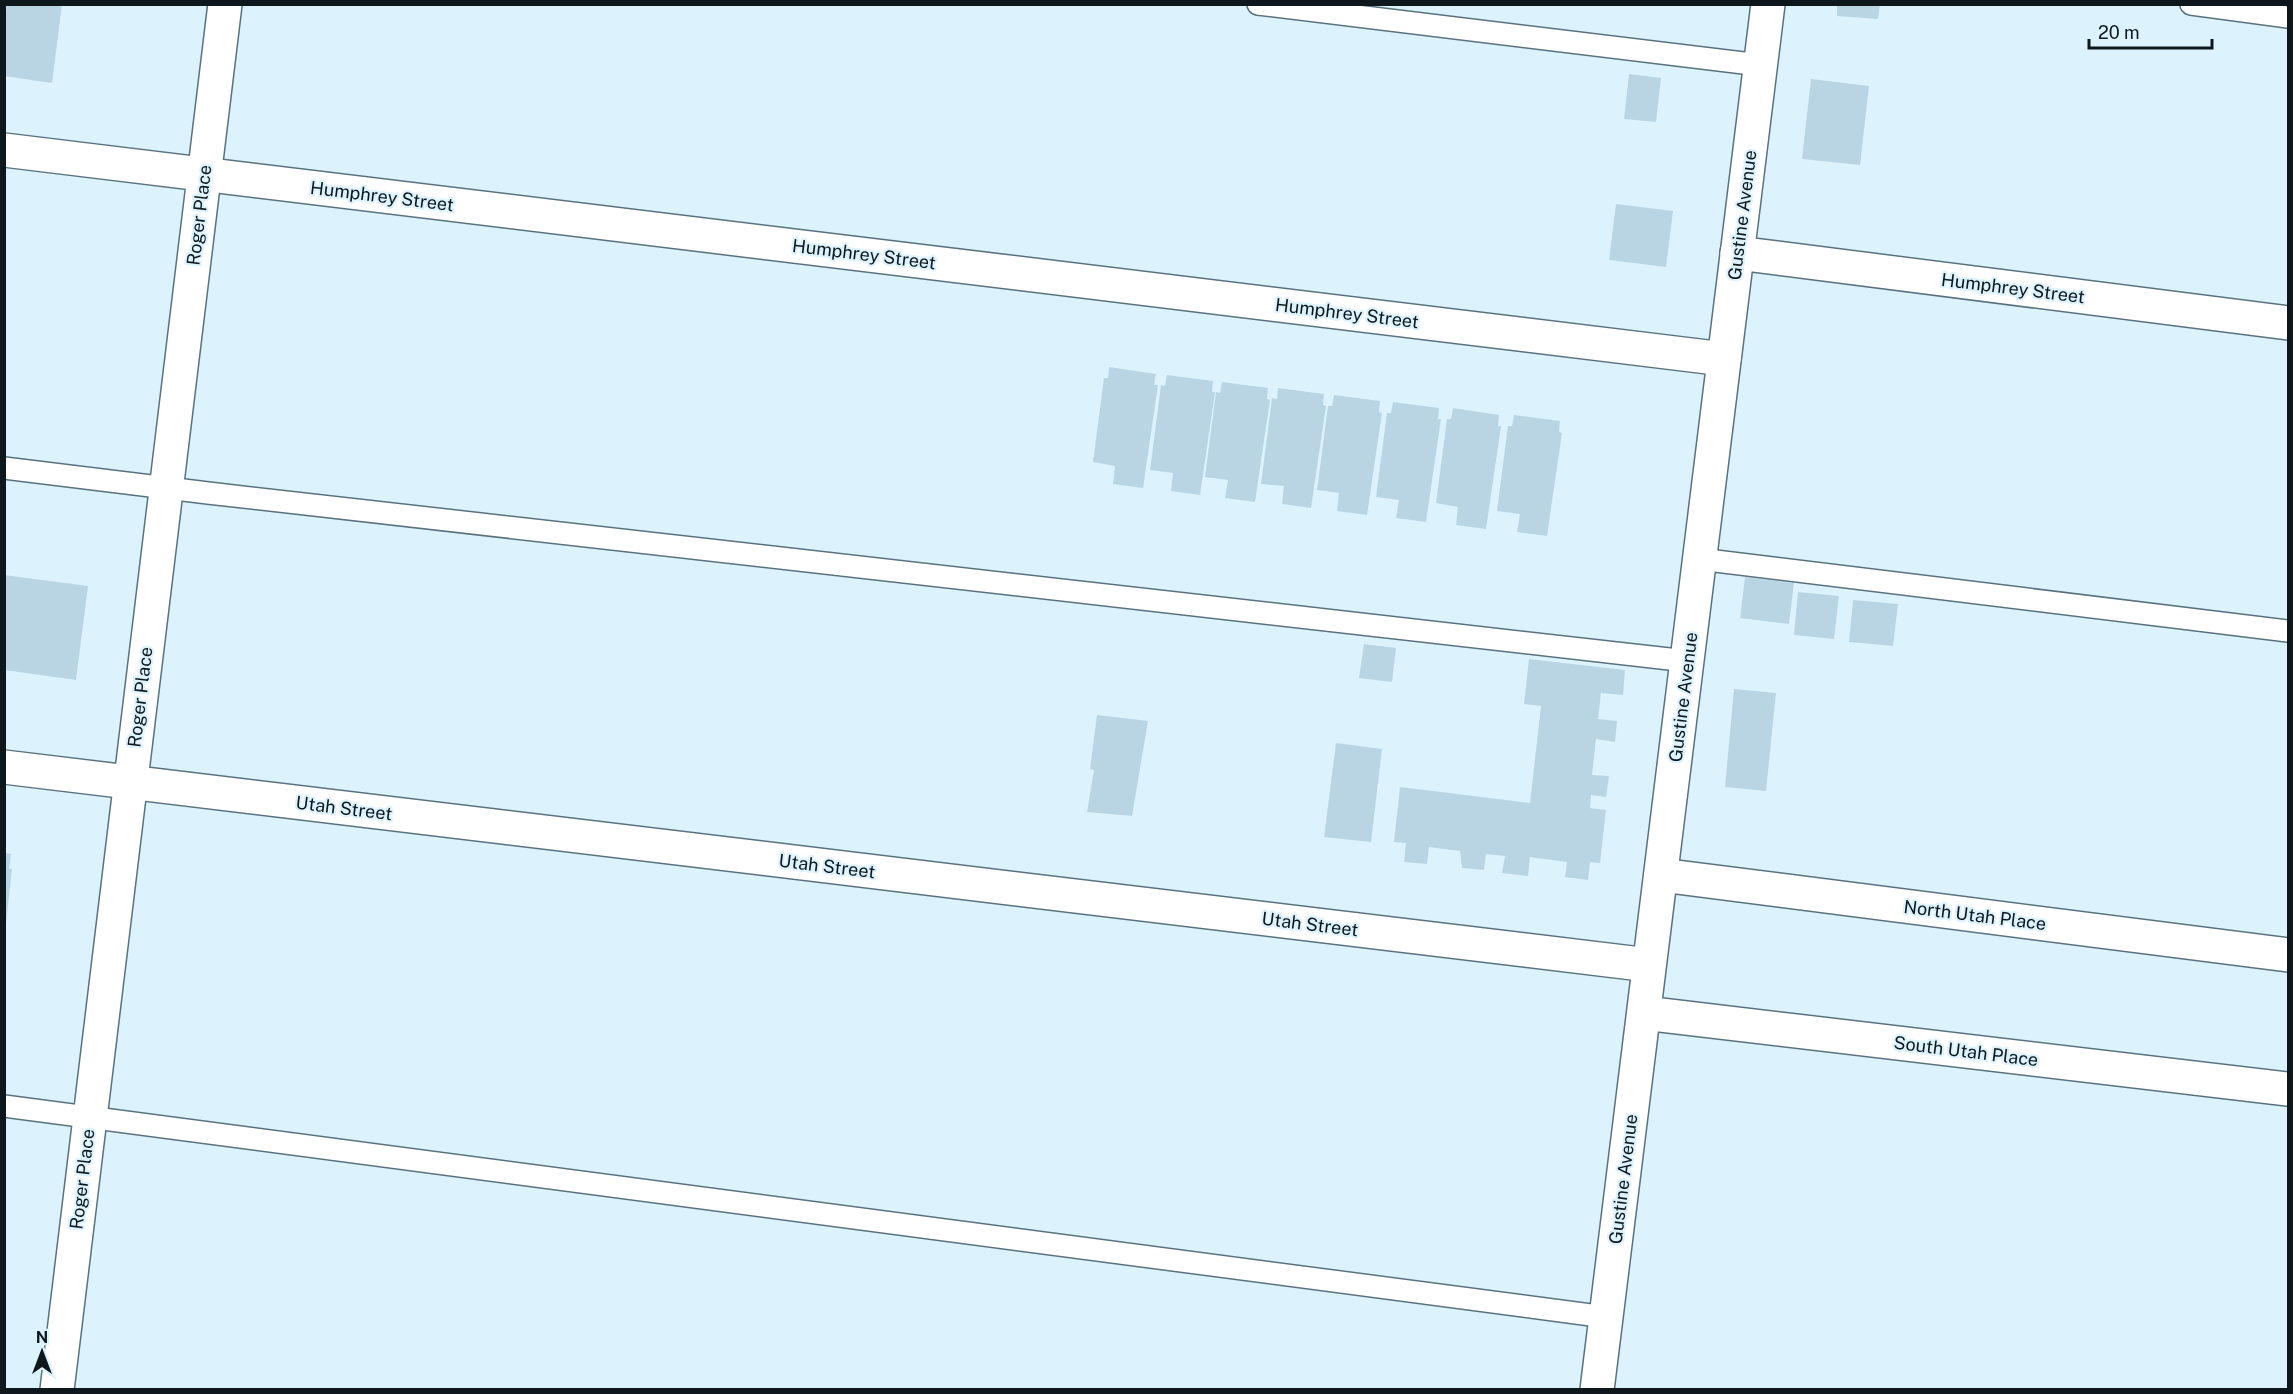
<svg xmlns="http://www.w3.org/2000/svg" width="2293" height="1394" font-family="'Public Sans',sans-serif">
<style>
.building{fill:#b9d5e4}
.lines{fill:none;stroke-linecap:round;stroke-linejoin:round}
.service-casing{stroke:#58727e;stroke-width:24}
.minor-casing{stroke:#58727e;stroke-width:36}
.tertiary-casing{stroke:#58727e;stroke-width:36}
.service{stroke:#fff;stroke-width:21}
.minor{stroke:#fff;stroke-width:33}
.tertiary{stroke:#fff;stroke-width:33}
.labels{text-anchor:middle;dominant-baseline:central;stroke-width:4.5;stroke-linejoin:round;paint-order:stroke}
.street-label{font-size:18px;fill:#0d171c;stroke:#dcf3fe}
</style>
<rect width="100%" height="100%" fill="#dcf3fe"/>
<path class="building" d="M7,4H62L52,83L4,76V24Z
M1837,4H1880L1878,19L1837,16Z
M1629,74L1661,78L1656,122L1624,119Z
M1811,79L1869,86L1860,165L1802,159Z
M1616,204L1673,211L1666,267L1609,260Z
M1109,367L1156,374L1154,385H1158L1143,488L1113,484L1115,466L1093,462L1104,378H1108Z
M1167,375L1213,381L1212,392H1215L1200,495L1171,491L1173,473L1150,470L1161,385L1165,386Z
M1222,382L1268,388L1267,399L1270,400L1255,502L1225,498L1228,480L1205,477L1216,392L1220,393Z
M1278,388L1324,394L1323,405L1326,406L1311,508L1282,504L1284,486L1261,484L1272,398L1277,399Z
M1334,395L1380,401L1379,412L1382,413L1367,515L1337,511L1339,493L1317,490L1328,406H1332Z
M1393,402L1439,408L1438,419H1441L1426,522L1396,518L1399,500L1376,497L1387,413H1391Z
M1453,408L1499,415L1498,426H1501L1486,529L1456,525L1458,507L1436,503L1447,419H1451Z
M1514,415L1560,421L1559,432L1562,433L1547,536L1517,532L1520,514L1497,511L1508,426H1512Z
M4,575L88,586L76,680L4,670Z
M1745,577L1794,583L1789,624L1740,618Z
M1798,592L1839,596L1834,639L1794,635Z
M1853,600L1898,604L1893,646L1849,642Z
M1364,644L1396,648L1392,682L1359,678Z
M1529,659L1625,670L1623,695L1601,693L1598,719L1617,721L1615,742L1596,739L1592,775L1609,776L1606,797L1591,795L1590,808L1606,810L1600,863L1590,862L1588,880L1565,877L1567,862L1530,857L1528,876L1502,873L1505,856L1486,854L1484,870L1462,868L1460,851L1429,847L1427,864L1404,862L1406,843L1394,842L1400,787L1530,803L1541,706L1524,704Z
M1734,689L1776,693L1766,791L1725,787Z
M1097,715L1148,721L1132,816L1087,812L1094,770L1090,769Z
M1336,743L1382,749L1371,842L1324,837Z
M4,853L11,854L9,869H12L6,923Z"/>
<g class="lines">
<g class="service-casing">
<path id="service" d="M1258,4L1760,65
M2191,4L2288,17
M4,468L208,493L1687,661
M1699,559L2288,631
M4,1106L1606,1317"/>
</g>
<g class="minor-casing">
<path id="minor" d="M4,150L1724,359
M1737,253L2288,323
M4,767L1649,965
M1661,875L2288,955
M1644,1013L2288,1089
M57,1390L225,4"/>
</g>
<g class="tertiary-casing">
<path id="tertiary" d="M1597,1390L1768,4"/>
</g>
<use href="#service" class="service"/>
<use href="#minor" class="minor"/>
<use href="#tertiary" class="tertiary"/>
</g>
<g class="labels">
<g class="street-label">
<text transform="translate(382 196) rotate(7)">Humphrey Street</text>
<text transform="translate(199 215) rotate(-83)">Roger Place</text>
<text transform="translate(1742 215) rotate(-83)">Gustine Avenue</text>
<text transform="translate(864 254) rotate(7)">Humphrey Street</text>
<text transform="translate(2013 288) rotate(7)">Humphrey Street</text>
<text transform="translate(1347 313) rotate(7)">Humphrey Street</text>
<text transform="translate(140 697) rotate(-83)">Roger Place</text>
<text transform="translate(1683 697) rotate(-83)">Gustine Avenue</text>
<text transform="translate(344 808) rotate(7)">Utah Street</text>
<text transform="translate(827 866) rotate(7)">Utah Street</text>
<text transform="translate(1975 915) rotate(7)">North Utah Place</text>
<text transform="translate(1310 924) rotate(7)">Utah Street</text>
<text transform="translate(1966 1051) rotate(7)">South Utah Place</text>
<text transform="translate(82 1179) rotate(-83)">Roger Place</text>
<text transform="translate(1623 1179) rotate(-83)">Gustine Avenue</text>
</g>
</g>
<rect width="2293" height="1394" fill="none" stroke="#0d171c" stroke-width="12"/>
<g transform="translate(42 1352)" stroke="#dcf3fe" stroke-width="4.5" paint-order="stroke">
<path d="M0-4.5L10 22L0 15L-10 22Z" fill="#0d171c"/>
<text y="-9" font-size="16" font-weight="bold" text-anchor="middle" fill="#0d171c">N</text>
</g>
<path d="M2089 39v9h123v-9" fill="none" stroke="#0d171c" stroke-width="3"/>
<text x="2098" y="39" font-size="18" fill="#0d171c" stroke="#dcf3fe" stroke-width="4.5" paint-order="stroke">20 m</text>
</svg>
